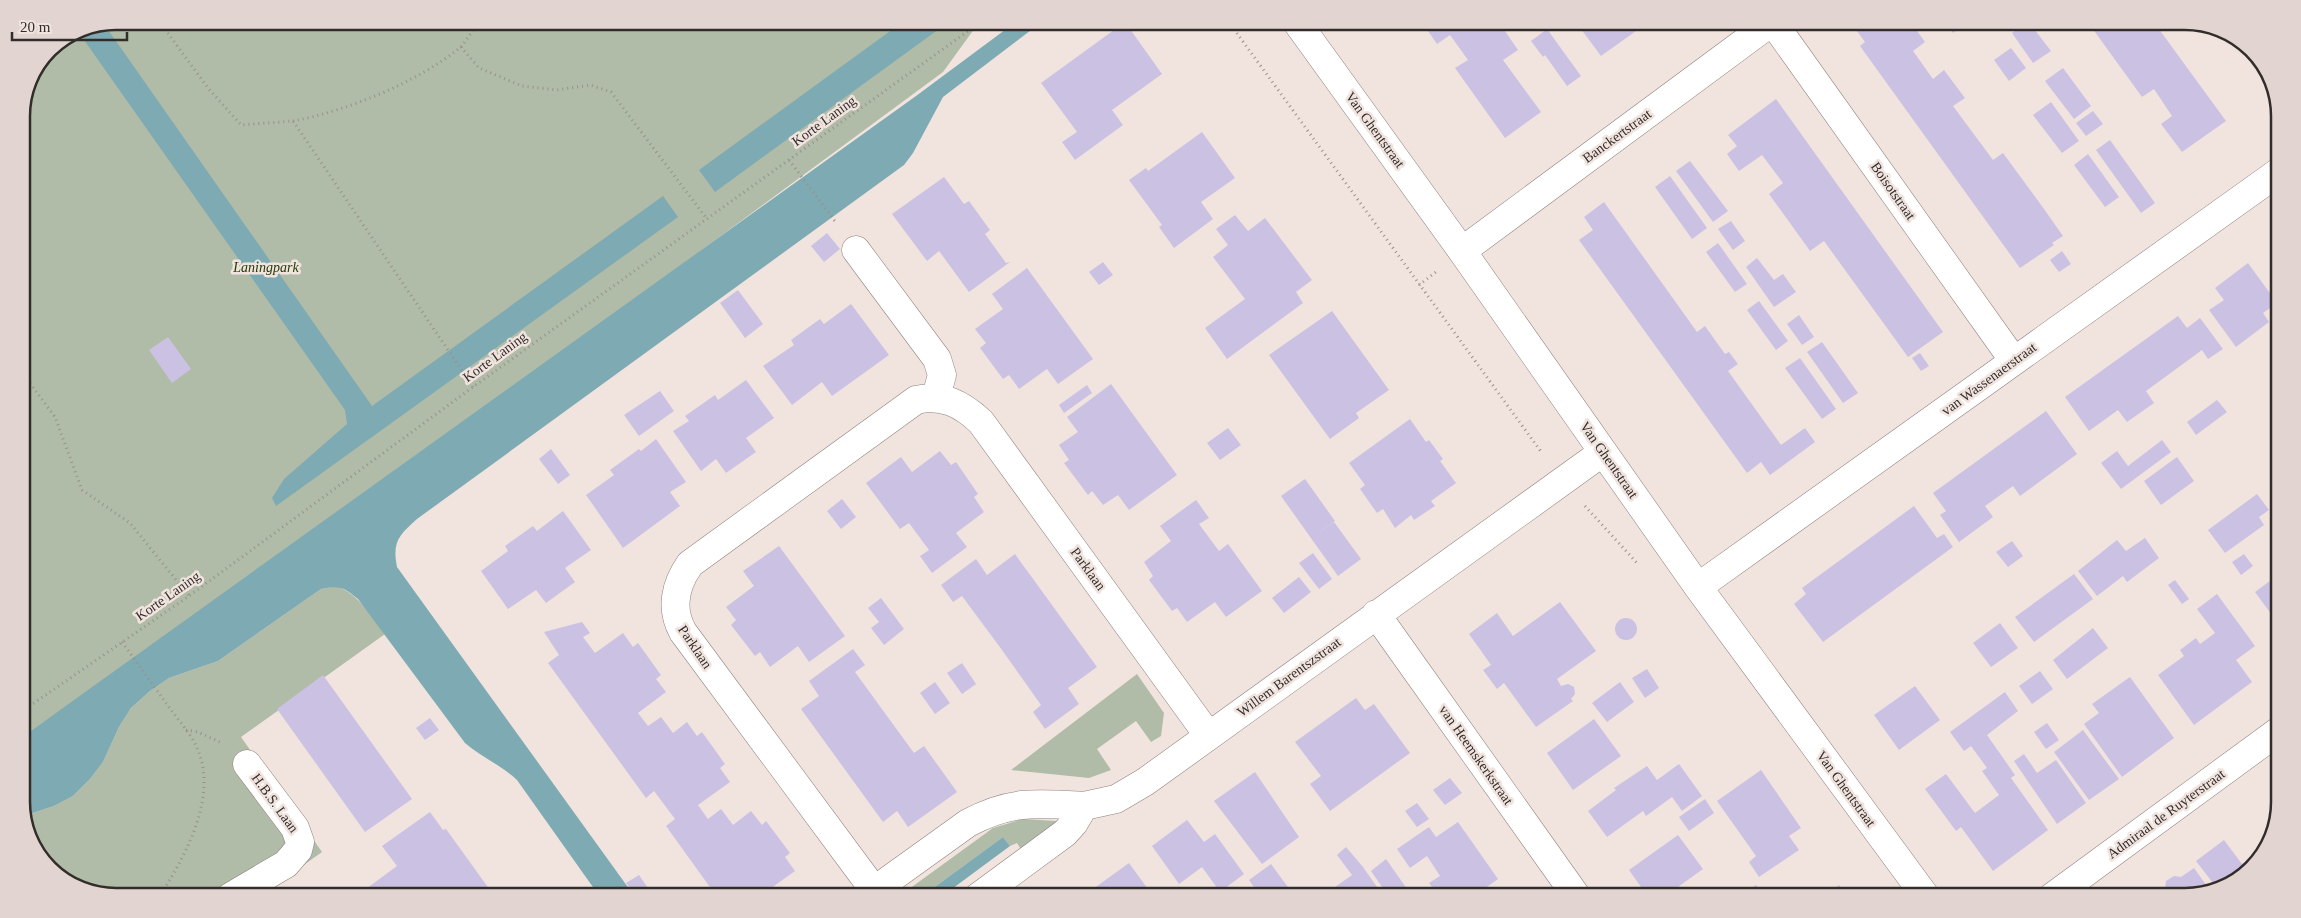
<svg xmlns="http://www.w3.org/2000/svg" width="2301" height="918" font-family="'Times New Roman',serif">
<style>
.green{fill:#b0bca7}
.water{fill:#7eaab3}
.building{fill:#cbc1e3}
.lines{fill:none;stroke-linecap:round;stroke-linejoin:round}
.minor-casing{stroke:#8d827d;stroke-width:29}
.path{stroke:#99908c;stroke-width:3;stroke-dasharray:1 4;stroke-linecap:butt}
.minor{stroke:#fff;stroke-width:28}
.labels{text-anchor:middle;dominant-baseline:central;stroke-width:5;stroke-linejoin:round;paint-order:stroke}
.street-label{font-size:14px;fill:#322d2b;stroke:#f1e4df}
.park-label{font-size:14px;font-style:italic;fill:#233a07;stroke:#f1e4df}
.rim{fill:none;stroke:#322d2b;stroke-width:2.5}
</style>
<rect width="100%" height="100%" fill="#f1e4df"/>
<path class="green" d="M116,21H980L943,72L436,446L21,738V110L49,49L80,28Z
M336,586C359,594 370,615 385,634L241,737L322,852L263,894L255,897H116L80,890L41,860L24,816L54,806L73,796L90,779L103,762L119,727L131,708L150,691L169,678L218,661L321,589Z
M1137,674L1164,713L1161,736L1151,742L1136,721L1097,749L1111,770L1089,778L1011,770Z
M1023,819L1056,821L1055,826L1022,851L1017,843L1010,846L1003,837L921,897H898L993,828Z"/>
<path class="water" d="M904,21H950L715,192L699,170Z
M1017,21H1043L943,97L913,153L904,165L417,519C399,535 392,542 397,567L635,897H600L517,780C501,765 481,757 465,743L358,599C344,587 339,585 321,589L218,661L169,678L150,691L131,708L119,727L103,762L90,779L73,796L54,806L24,816L21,809V738L916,96Z
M104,24L372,406L663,196L678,217L276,506L272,498L284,479L347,424L345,410L77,30Z
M1003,837L1010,846L941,897H921Z"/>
<path class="building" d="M1421,21H1479L1484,28L1494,21H1498L1518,50L1503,60L1541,112L1505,138L1455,68L1468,60L1450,35L1437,44Z
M1575,21H1650L1601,56Z
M1862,21H1910L1925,42L1913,51L1933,79L1944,70L1965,98L1953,106L1993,160L2003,153L2044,209L2063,236L2052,243L2054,245L2020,268L1860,46L1865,42L1854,27Z
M1953,21H1969L1953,33L1948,25Z
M2028,21L2051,51L2033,63L2012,33Z
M2087,21H2153L2226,121L2182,152L2161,124L2172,116L2154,89L2142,97Z
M1125,22L1162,74L1112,110L1123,125L1075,160L1062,142L1077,132L1041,83Z
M1547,29L1581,76L1567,86L1545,55L1543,57L1531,41Z
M2011,48L2026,68L2009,81L1994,60Z
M2063,68L2091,106L2074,119L2045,81Z
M1776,99L1943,332L1908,357L1824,241L1810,251L1790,223L1769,194L1783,183L1762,155L1739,171L1727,154L1737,146L1728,135Z
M2051,102L2079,141L2062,153L2033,115Z
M2093,111L2103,124L2086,136L2076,123Z
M1202,132L1235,178L1201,202L1213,219L1174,248L1159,227L1162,225L1129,180L1146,168L1148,171Z
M2110,140L2155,203L2141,213L2096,150Z
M2088,154L2119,197L2105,207L2074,165Z
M1690,161L1728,211L1713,222L1676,171Z
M1670,176L1707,228L1692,239L1655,187Z
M944,177L964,204L969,201L990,230L985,234L1006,263L1010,262L969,292L939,251L927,261L892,214Z
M1604,202L1697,332L1705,326L1725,354L1729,352L1738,364L1728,371L1781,445L1805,428L1815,442L1770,475L1761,462L1747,473L1579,240L1593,230L1584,217Z
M1235,215L1248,231L1265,218L1312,280L1296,292L1303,303L1227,359L1205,328L1245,299L1213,257L1228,245L1216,229Z
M1731,221L1745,241L1733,250L1718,229Z
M827,233L840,249L824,262L811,246Z
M1718,243L1747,284L1735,292L1706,252Z
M2062,251L2071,264L2059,272L2050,260Z
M1757,258L1774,280L1783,274L1796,292L1774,307L1746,267Z
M1103,262L1113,275L1099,285L1089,272Z
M2248,263L2277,303L2263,313L2269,322L2236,347L2209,310L2224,300L2215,288Z
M1027,268L1093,359L1058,384L1047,369L1019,389L1009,375L1003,379L980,348L986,343L975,329L1003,309L992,294Z
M738,290L763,324L745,338L720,303Z
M1759,301L1788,341L1776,350L1747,310Z
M851,304L889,355L832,396L822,382L792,405L763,366L794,345L791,340L820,319L824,324Z
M1332,311L1389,390L1356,413L1359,418L1330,439L1269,355Z
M1799,315L1814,337L1802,345L1787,324Z
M2178,316L2187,328L2200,318L2223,349L2208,359L2202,350L2146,391L2154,403L2127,422L2118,410L2089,431L2065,397Z
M168,337L191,369L172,383L149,350Z
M1822,342L1858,393L1843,403L1807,352Z
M1920,353L1929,366L1921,371L1912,358Z
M1800,358L1836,409L1822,419L1785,368Z
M746,380L774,418L746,438L756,452L726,473L716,459L701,471L673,431L689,421L685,416L715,395L718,400Z
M1111,384L1177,475L1129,510L1118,495L1103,505L1092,491L1088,495L1064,463L1069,460L1059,445L1078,432L1067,417Z
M1087,385L1092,393L1064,413L1059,405Z
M660,391L674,411L639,436L624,415Z
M2217,400L2227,412L2196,435L2187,422Z
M2046,411L2077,454L2020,496L2013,486L1985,506L1993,517L1959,542L1940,515L1946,511L1933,493Z
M1410,419L1426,442L1429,440L1443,459L1440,461L1456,483L1431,501L1435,506L1414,520L1411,515L1395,528L1383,509L1377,513L1360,489L1365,485L1349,463Z
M1228,428L1241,445L1220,460L1207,443Z
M656,439L686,482L670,492L680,506L623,548L586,495L614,475L610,470L639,449L641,451Z
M2162,440L2171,452L2121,489L2101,463L2117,451L2128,466Z
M551,449L570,475L558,484L539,459Z
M940,451L951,465L956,462L978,494L974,497L984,512L956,533L967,547L932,573L920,556L929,550L909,523L900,529L866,483L901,457L912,472Z
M2177,457L2194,481L2161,505L2144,481Z
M1305,479L1335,521L1313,536L1334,522L1361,559L1338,576L1281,496Z
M2257,494L2269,510L2259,517L2264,525L2225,553L2208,530Z
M842,499L856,517L841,529L827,511Z
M1196,500L1209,518L1199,524L1219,551L1228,544L1262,591L1226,617L1215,602L1187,622L1177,608L1172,611L1149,580L1153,576L1144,562L1171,541L1160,526Z
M1914,506L1937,538L1944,534L1953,547L1823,642L1794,604L1806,594L1802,588Z
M563,511L591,550L565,568L575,582L546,603L536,590L508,609L481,571L508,551L505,546L533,526L537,531Z
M2145,538L2159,558L2127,582L2123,576L2097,596L2078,571L2117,540L2126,551Z
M2012,541L2023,556L2008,567L1996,552Z
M779,546L845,636L809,662L798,646L770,667L760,652L755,656L731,625L736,620L726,607L754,586L743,571Z
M1313,553L1332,579L1319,589L1299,563Z
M1015,554L1097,667L1068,688L1079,704L1045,729L1033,712L1041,705L1002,650L962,596L953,602L941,585L976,559L987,575Z
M2244,554L2253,566L2241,575L2232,562Z
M2074,574L2093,599L2034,642L2015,617Z
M1299,577L1311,592L1284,613L1272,598Z
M2274,578L2280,586V626L2255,592Z
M2175,580L2189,599L2182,604L2168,585Z
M2217,594L2255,646L2236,660L2252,682L2194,725L2158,675L2184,656L2180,650L2196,638L2200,644L2215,633L2197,609Z
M881,598L904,629L884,645L871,628L879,622L868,608Z
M1560,602L1596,651L1557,679L1561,686L1568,684L1574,687L1575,694L1571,699L1573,701L1536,727L1504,683L1497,689L1483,670L1491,665L1469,634L1497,613L1513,636Z
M1615 629a11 11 0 1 1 22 0a11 11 0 1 1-22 0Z
M582,622L590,633L583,637L595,653L623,633L633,647L638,643L661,675L656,679L666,692L638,713L648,726L661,717L673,733L687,722L697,736L702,732L725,764L720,768L730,782L698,805L708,819L721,809L733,825L751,811L762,825L766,821L790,853L785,857L795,871L767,891L771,897H717L666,826L675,819L654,791L646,798L548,663L559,655L544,632Z
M2000,623L2018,648L1991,667L1973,643Z
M2093,628L2108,648L2067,679L2053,660Z
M853,649L865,665L855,672L895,727L914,753L924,746L957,792L908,827L897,811L883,822L801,709L819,696L809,681Z
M962,663L976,684L962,694L947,673Z
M1647,669L1659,688L1645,698L1632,678Z
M2040,671L2053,689L2032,704L2019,686Z
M323,675L412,799L365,832L277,709Z
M2130,677L2174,738L2122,777L2084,724L2099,713L2092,704Z
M935,682L950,703L935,714L920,693Z
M1620,682L1634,702L1607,722L1592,703Z
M1915,686L1940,720L1899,750L1874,715Z
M2005,692L2018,711L1987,735L2015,775L2011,778L2048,830L1993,871L1961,827L1956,831L1925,789L1946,774L1975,813L1999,795L1982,771L1987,768L1971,746L1964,751L1950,732Z
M1356,698L1365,710L1374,704L1410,753L1330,811L1310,784L1321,776L1295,742Z
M430,718L439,730L425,740L416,728Z
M1594,719L1621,756L1573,790L1547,753Z
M2047,723L2059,740L2046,749L2034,732Z
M2083,730L2119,779L2089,800L2054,752Z
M2024,754L2037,773L2056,760L2086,803L2057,824L2014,761Z
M1679,764L1702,796L1682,811L1672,797L1646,816L1643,811L1607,837L1588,811L1616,790L1614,788L1647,766L1657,780Z
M1761,770L1801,828L1789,836L1799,850L1759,877L1749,862L1756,856L1717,801Z
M1255,772L1299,837L1262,864L1214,801Z
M1450,778L1462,793L1445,805L1433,790Z
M1705,799L1714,813L1689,831L1679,817Z
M1417,803L1429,819L1417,827L1405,811Z
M430,812L443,830L446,829L495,897H355L397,866L382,846Z
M1187,820L1204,842L1215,834L1244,874L1220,892L1202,867L1179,884L1152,846Z
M1458,822L1498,879L1473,897H1439L1429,883L1440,876L1427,856L1410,868L1397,849L1429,827L1436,837Z
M1678,835L1703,869L1664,897H1648L1629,870Z
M2224,840L2242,864L2253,857L2255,860L2238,881L2216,887L2196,861Z
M1346,847L1363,867L1384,897H1341L1335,887L1352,875L1337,855Z
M1386,859L1412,896L1410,897H1389L1371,871Z
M1129,863L1153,896L1164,888L1170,897H1082Z
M1271,864L1293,894L1301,889L1307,897H1261L1249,880Z
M2194,868L2209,889L2185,897H2145L2152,891L2160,893L2165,889L2166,881L2174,876L2181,877Z
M639,875L654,897H636L626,883Z
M1756,885L1765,897H1729L1738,891L1741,895Z
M1839,885L1848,897H1824Z"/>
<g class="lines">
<g class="minor-casing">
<path id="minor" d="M1296,21L1462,251L1698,587L1926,897
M1772,21L2014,361
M856,250L937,359L942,375L936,397
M1462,251L1773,21
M1698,587L2280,171
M1376,614L1577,897
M874,890L683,632C670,609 675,585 690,564L916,400C943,394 962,404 981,422L1208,735
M230,897L286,864L298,850L300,842L295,828L247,764
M865,897L968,823C1011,800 1037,803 1084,806
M978,897L1065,833L1074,823L1084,806L1116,799L1145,782L1603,452
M2052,897L2280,730"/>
</g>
<path class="path" d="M159,21L208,88L241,125L293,121L473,387
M1228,21L1542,453
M461,47L480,21
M293,121C347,111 418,82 461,47L479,68L522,86L557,90L590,85L611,92L707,219
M789,160L837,224
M1419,285L1436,272
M21,371L55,417L82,490L130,523L189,596
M1585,506L1637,563
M122,642C139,665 155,688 171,710C180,722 191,734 197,748C219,796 185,857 159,897
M21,712L189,596L473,387L982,21
M186,730L198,732L222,743"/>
<use href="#minor" class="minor"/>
</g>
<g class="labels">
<g class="street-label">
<text transform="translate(824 121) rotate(-36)">Korte Laning</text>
<text transform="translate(1375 130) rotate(54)">Van Ghentstraat</text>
<text transform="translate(1617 136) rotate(-36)">Banckertstraat</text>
<text transform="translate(1893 191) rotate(55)">Boisotstraat</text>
<text transform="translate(495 357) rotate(-36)">Korte Laning</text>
<text transform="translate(1989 379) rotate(-36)">van Wassenaerstraat</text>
<text transform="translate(1609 460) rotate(55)">Van Ghentstraat</text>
<text transform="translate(1088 569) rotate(54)">Parklaan</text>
<text transform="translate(168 596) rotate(-35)">Korte Laning</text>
<text transform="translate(695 647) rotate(56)">Parklaan</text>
<text transform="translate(1289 677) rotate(-36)">Willem Barentszstraat</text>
<text transform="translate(1476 755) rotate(55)">van Heemskerkstraat</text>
<text transform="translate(1846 789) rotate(54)">Van Ghentstraat</text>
<text transform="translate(275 803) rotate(54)">H.B.S. Laan</text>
<text transform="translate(2166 814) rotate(-36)">Admiraal de Ruyterstraat</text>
</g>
<g class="park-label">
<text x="266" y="267">Laningpark</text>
</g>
</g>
<path d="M0 0H2301V918H0ZM116 30H2185A86 86 0 0 1 2271 116V802A86 86 0 0 1 2185 888H116A86 86 0 0 1 30 802V116A86 86 0 0 1 116 30Z" fill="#e2d5d1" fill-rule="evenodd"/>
<path class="rim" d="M116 30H2185A86 86 0 0 1 2271 116V802A86 86 0 0 1 2185 888H116A86 86 0 0 1 30 802V116A86 86 0 0 1 116 30Z"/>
<path d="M12 32v8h115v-8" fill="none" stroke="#322d2b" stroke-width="2.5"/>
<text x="20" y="32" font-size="15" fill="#322d2b" stroke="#f1e4df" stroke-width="4" paint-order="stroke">20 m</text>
</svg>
